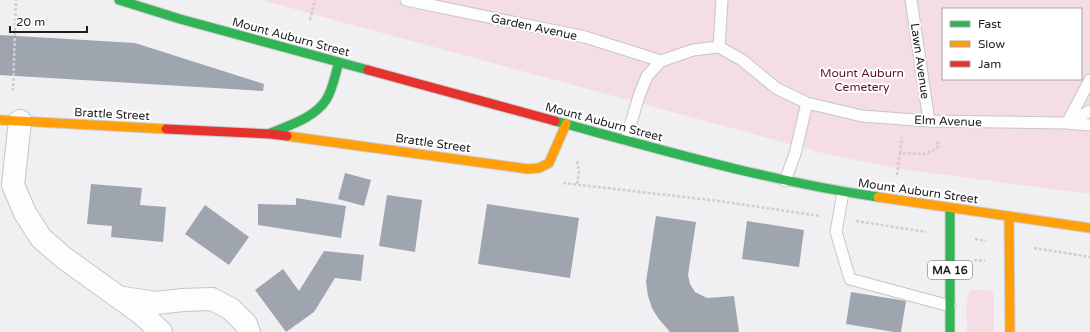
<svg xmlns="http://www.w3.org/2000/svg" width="1090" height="332" font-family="'Varela Round',sans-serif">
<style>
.green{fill:#f4dde5;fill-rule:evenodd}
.building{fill:#9ea5af}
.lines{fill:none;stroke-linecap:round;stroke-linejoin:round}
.lane-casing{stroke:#c6c6c8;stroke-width:13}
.street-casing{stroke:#c6c6c8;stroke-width:24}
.fast-casing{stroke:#cccccd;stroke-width:11}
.slow-casing{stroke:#cccccd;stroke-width:11}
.jam-casing{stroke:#cccccd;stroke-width:11}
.path{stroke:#cfcfd0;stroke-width:2.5;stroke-dasharray:3 2;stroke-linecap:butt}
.lane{stroke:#fdfdfd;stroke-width:11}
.street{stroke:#fdfdfd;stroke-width:22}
.fast{stroke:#30b455;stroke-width:9}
.slow{stroke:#ff9f0a;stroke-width:9}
.jam{stroke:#e5322d;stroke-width:9}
.labels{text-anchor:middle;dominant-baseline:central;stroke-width:4;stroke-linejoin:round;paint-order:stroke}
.shield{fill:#fff;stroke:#626262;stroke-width:1}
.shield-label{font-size:11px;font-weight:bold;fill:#1e1e1f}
.street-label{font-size:12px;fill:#1e1e1f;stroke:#fff}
.park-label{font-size:12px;fill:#610e34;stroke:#fff}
</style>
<rect width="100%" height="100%" fill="#f0f0f2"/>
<path class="green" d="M261,0H1090V194L900,169L826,154ZM943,9H1081V79H943Z
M971,290H986L993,292L994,300V332H967C967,319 964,302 971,290Z"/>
<path class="building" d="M0,35L135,43L264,84L263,91L0,75Z
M345,173L371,180L364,206L338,199Z
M91,184L142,188L140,205L166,207L163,242L111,237L112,226L87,224Z
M387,195L422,200L415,252L379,246Z
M296,198L346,206L341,238L258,225V204L296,205Z
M487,204L579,218L570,278L478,264Z
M205,205L249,237L229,265L185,234Z
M656,216L696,222L688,275L690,284L695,292L707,298L734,296L739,332H670L658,318L652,308L648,296L646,282Z
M747,221L804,230L799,267L742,259Z
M324,251L364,255L361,281L335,278L314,312L286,332L255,290L283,269L299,291Z
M851,292L906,301L901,332H894L846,324Z"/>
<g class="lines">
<g class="lane-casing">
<path id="lane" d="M406,0L585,37L661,61
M911,0L929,121
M719,47L722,0
M1067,123L1090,80
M1067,123L1090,111
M626,140L639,96L647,76L661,61L693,50L719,47L742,60L776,88L807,103L862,116L929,121L1067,123L1090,125
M785,181L795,154L807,103
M843,192L836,232L850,279L950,306"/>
</g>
<g class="street-casing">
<path id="street" d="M20,121L13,185L25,213L41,238L64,258L142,314L161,332
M123,298L156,303L183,300L212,299L231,309L246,324L249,332"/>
</g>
<g class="fast-casing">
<path id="fast" d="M119,0L180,19L368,70
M555,121C662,150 768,181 878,197
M271,133C290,125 314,118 326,100C333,89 335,75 339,62
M950,208V332"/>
</g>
<g class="slow-casing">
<path id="slow" d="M0,120L166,129
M287,136L528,169L539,168L549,163L566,124
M878,197L1090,228
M1009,216L1010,332"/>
</g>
<g class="jam-casing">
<path id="jam" d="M368,70L555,121
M166,129L270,134L287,136"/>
</g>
<path class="path" d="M310,20L315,0
M13,91L16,0
M900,153L902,137
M577,161L579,172L577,184
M897,175L900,153L924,154L936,149L939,145L936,140
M563,183L719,201L819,216
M856,221L926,232
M975,239L986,241
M1034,248L1090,257
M974,260L985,261"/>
<use href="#lane" class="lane"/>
<use href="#street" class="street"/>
<use href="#fast" class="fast"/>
<use href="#slow" class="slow"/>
<use href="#jam" class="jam"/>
</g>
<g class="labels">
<rect class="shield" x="928" y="261" width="44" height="18" rx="3"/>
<g class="shield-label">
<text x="950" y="270">MA 16</text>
</g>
<g class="street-label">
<text transform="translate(534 27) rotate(12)">Garden Avenue</text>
<text transform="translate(291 37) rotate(15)">Mount Auburn Street</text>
<text transform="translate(920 61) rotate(82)">Lawn Avenue</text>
<text transform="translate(112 114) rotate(3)">Brattle Street</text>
<text transform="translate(948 121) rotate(2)">Elm Avenue</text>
<text transform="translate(604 122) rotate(15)">Mount Auburn Street</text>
<text transform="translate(433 143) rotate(8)">Brattle Street</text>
<text transform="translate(918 191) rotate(8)">Mount Auburn Street</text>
</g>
<g class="park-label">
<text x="862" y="73">Mount Auburn<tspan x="862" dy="14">Cemetery</tspan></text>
</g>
</g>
<rect x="942" y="8" width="140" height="72" fill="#ffffff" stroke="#a5a5a5"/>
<rect x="950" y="21" width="20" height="6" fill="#30b455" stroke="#a5a5a5"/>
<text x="978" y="28" font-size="12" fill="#1e1e1f">Fast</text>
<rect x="950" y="41" width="20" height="6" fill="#ff9f0a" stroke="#a5a5a5"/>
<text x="978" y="48" font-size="12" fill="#1e1e1f">Slow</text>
<rect x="950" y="61" width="20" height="6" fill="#e5322d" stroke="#a5a5a5"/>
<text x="978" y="68" font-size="12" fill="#1e1e1f">Jam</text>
<path d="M10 26v6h77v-6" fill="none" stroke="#1e1e1f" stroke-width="2"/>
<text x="16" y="26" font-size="12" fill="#1e1e1f" stroke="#ffffff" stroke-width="3" paint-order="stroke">20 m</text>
</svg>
